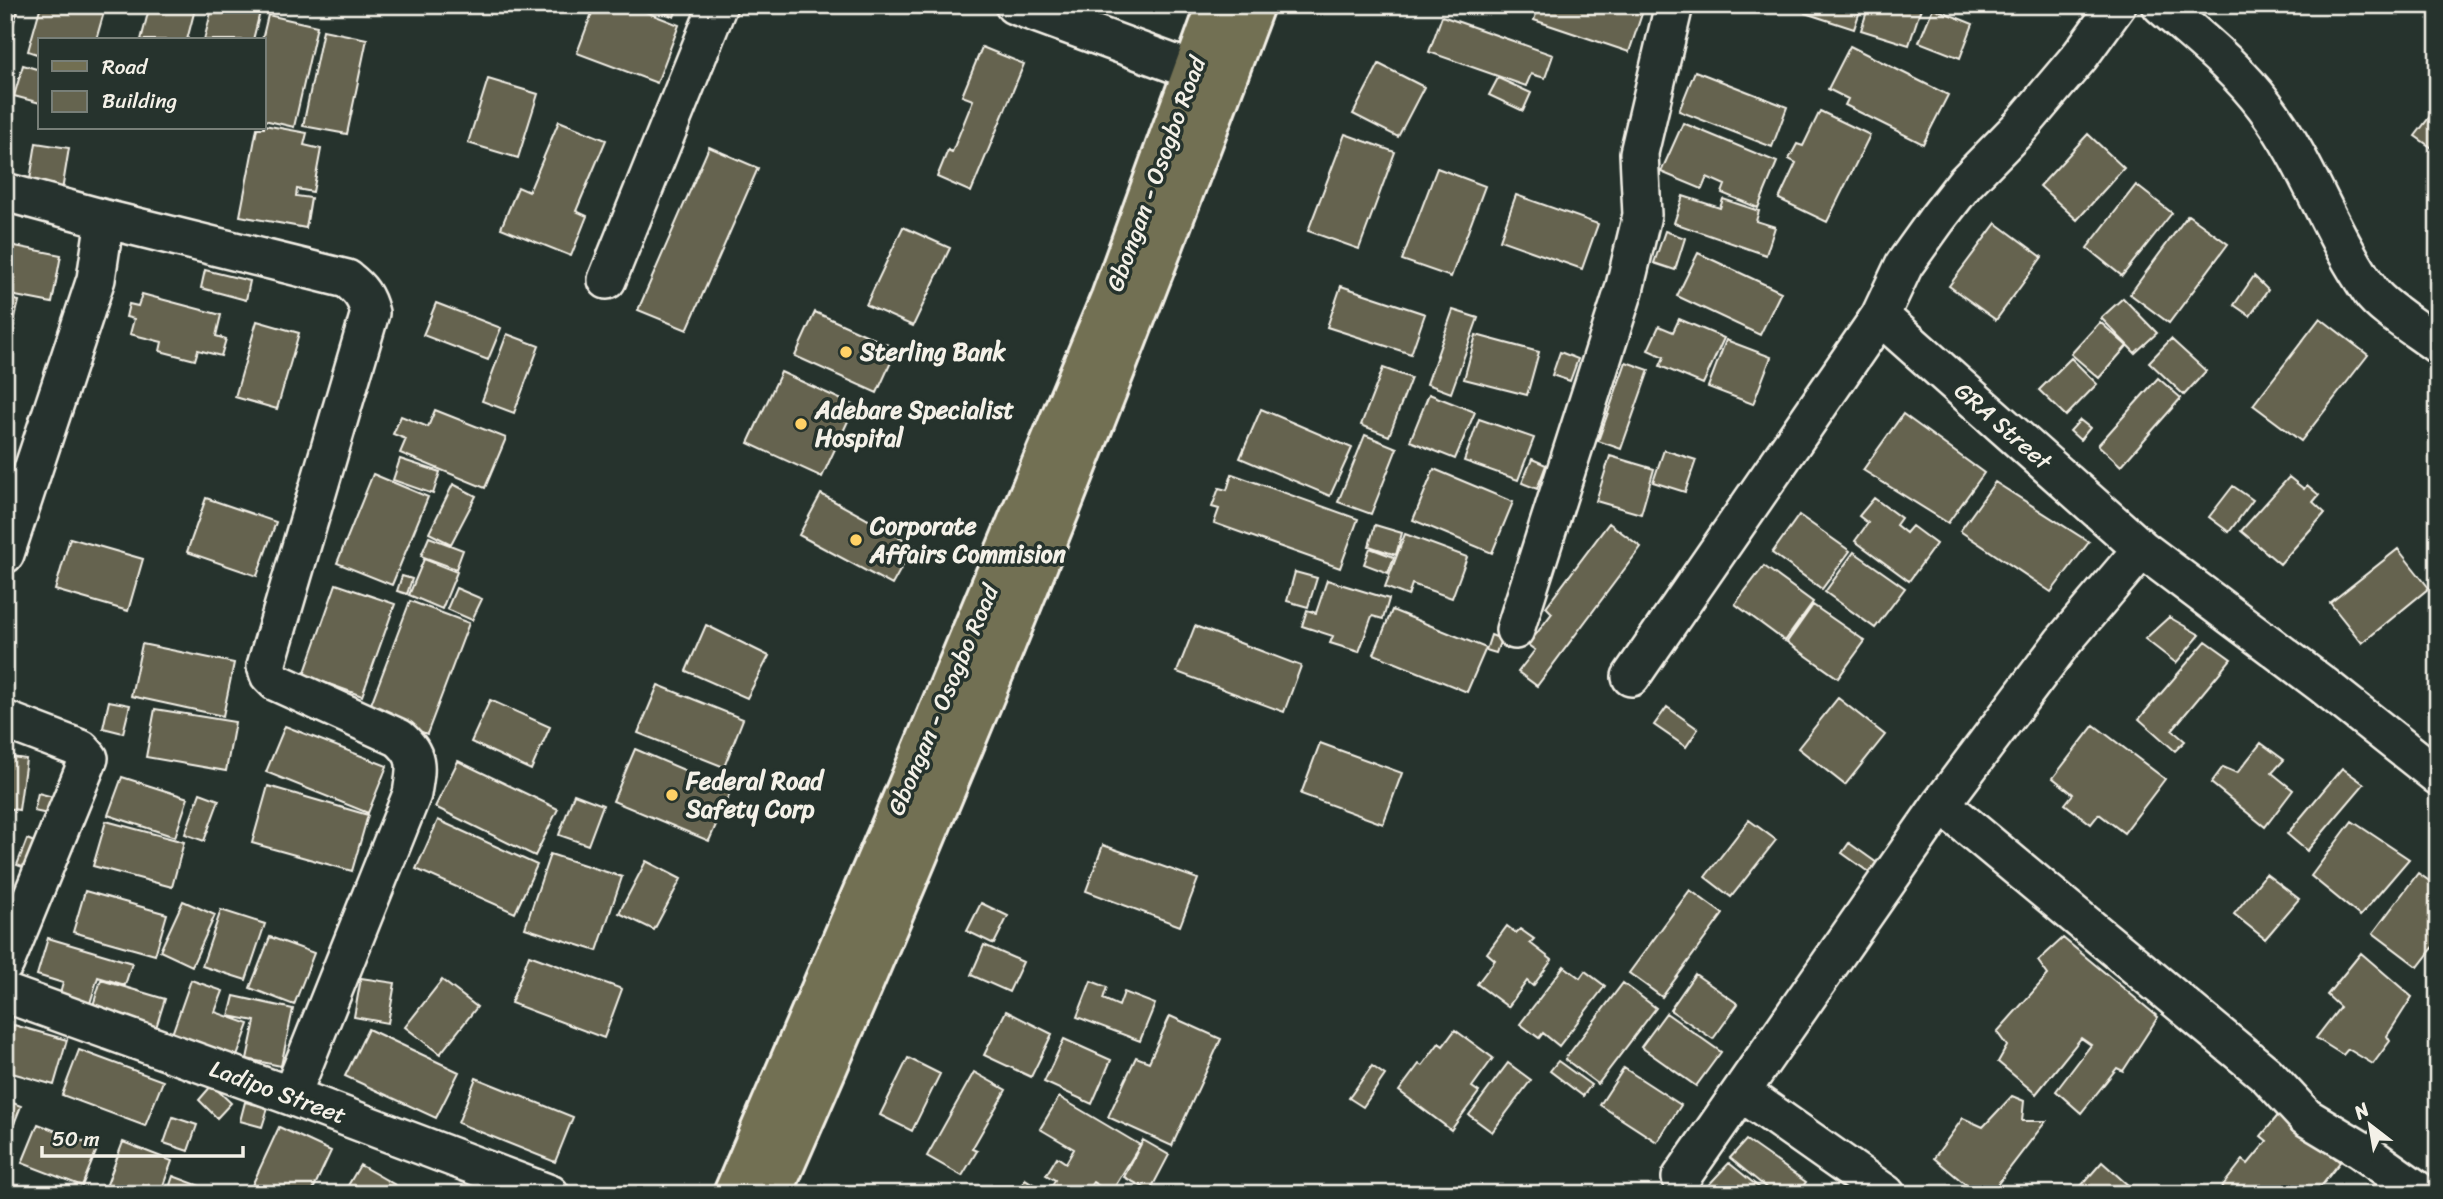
<svg xmlns="http://www.w3.org/2000/svg" width="2443" height="1199" font-family="Sriracha,sans-serif">
<style>
.building{fill:#65644f;stroke:#f4f1e8;stroke-width:2}
.lines{fill:none;stroke-linecap:round;stroke-linejoin:round}
.minor-casing{stroke:#f4f1e8;stroke-width:42}
.major-casing{stroke:#f4f1e8;stroke-width:44}
.minor{stroke:#26332d;stroke-width:37}
.major{stroke:#726f52;stroke-width:38}
.poi-dot{fill:#ffd166;stroke:#26332d;stroke-width:2.5}
.labels{text-anchor:middle;dominant-baseline:central;stroke-width:7;stroke-linejoin:round;paint-order:stroke}
.street-label{font-size:24px;fill:#f4f1e8;stroke:#26332d}
.poi-label{font-size:24px;font-weight:bold;fill:#f4f1e8;stroke:#26332d;text-anchor:start}
</style>
<rect width="100%" height="100%" fill="#26332d"/>
<filter id="ink" filterUnits="userSpaceOnUse"><feTurbulence type="fractalNoise" baseFrequency=".0143" numOctaves="2"/><feDisplacementMap in="SourceGraphic" scale="14" xChannelSelector="R" yChannelSelector="G"/><feConvolveMatrix kernelMatrix="1 2 1 2 8 2 1 2 1" color-interpolation-filters="sRGB"/></filter>
<g filter="url(#ink)">
<path class="building" d="M5,5H20L5,47Z
M41,5H106L96,40H40V55L28,51Z
M150,5H196L187,40H141Z
M213,5H232L260,12L253,40H204Z
M595,5H628L679,25L657,83L577,53Z
M645,5H679L674,17Z
M1483,5H1514L1511,14Z
M1539,5H1645L1629,52L1534,20Z
M1808,5H1862L1854,29L1805,13Z
M1869,5H1922L1909,45L1861,30Z
M1933,8L1973,24L1960,58L1919,42Z
M268,15L317,26L294,127L264,120V40H262Z
M1442,16L1553,55L1545,78L1531,74L1526,86L1429,52Z
M323,30L367,39L347,134L303,126Z
M1850,46L1948,95L1923,144L1845,105L1848,99L1828,89Z
M982,47L1024,64L971,192L937,177L948,150L952,152L973,100L962,96Z
M1379,64L1424,87L1398,137L1353,114Z
M23,65L40,70V103L14,96Z
M1695,71L1787,107L1772,147L1679,111Z
M1498,78L1531,93L1523,111L1489,95Z
M488,79L538,94L518,158L468,143Z
M2438,106V152L2415,136Z
M1820,111L1870,135L1827,222L1779,199L1796,163L1789,159L1797,144L1803,146Z
M559,121L606,140L576,211L587,216L571,256L501,228L518,187L529,192Z
M1683,123L1777,162L1758,208L1722,193L1725,185L1707,177L1702,189L1661,172Z
M264,125L307,133L304,145L321,149L313,192L297,189L296,196L311,198L306,228L240,216L257,128H264Z
M1345,134L1395,152L1359,249L1308,231Z
M2088,134L2124,168L2077,220L2040,186Z
M36,143L69,148L62,191L29,186Z
M709,147L758,168L687,330L638,310Z
M1437,168L1485,186L1451,277L1402,260Z
M2136,185L2172,213L2122,276L2087,248Z
M1516,195L1598,224L1582,269L1500,240Z
M1683,196L1720,208L1723,199L1759,211L1756,221L1775,227L1766,255L1674,223Z
M2188,215L2228,244L2169,323L2130,294Z
M1996,223L2042,257L1996,320L1949,286Z
M903,227L950,248L913,326L866,305Z
M1665,231L1685,238L1675,270L1654,263Z
M5,244L61,255L52,303L5,294Z
M1698,253L1781,292L1760,335L1677,296Z
M205,270L250,281L246,300L201,288Z
M2254,276L2268,290L2250,316L2234,305Z
M1341,286L1425,314L1411,354L1327,327Z
M142,294L221,315L216,336L226,339L221,356L198,350L195,360L160,351L162,342L130,334L134,319L126,317L129,304L138,306Z
M5,298L19,301L10,338L5,337Z
M2123,298L2157,333L2135,353L2101,318Z
M436,303L501,328L488,360L423,335Z
M1453,310L1478,318L1451,393L1427,384Z
M815,312L897,349L877,393L795,356Z
M2320,318L2368,355L2301,441L2253,405Z
M1679,319L1724,338L1703,384L1660,366L1664,357L1648,350L1659,326L1673,332Z
M257,321L299,333L277,409L235,397Z
M2100,322L2127,346L2099,378L2071,354Z
M507,334L539,346L514,413L482,401Z
M1476,335L1539,352L1527,395L1464,379Z
M2171,339L2206,371L2184,395L2149,362Z
M1726,340L1771,357L1753,404L1708,387Z
M1560,352L1578,359L1570,381L1552,375Z
M2071,358L2097,384L2066,416L2039,390Z
M1626,362L1649,370L1621,449L1598,441Z
M1383,368L1411,378L1389,436L1361,425Z
M781,372L855,406L822,477L748,443Z
M2158,378L2181,398L2121,466L2098,445Z
M1429,394L1475,412L1455,459L1410,441Z
M1261,409L1352,448L1330,496L1240,458Z
M435,410L506,438L485,488L400,453L406,439L393,434L401,416L428,427Z
M1903,414L1984,473L1948,523L1863,470Z
M1479,419L1534,438L1518,480L1464,461Z
M2080,420L2090,428L2080,440L2070,431Z
M1365,435L1397,448L1371,514L1338,502Z
M1664,450L1696,460L1685,492L1653,482Z
M1610,456L1654,469L1641,514L1596,501Z
M400,459L440,472L433,494L393,480Z
M1532,459L1546,465L1537,489L1522,483Z
M1434,469L1513,502L1492,553L1413,520Z
M373,474L428,497L392,585L337,563Z
M1232,474L1358,519L1340,568L1214,523L1219,509L1212,507L1219,488L1227,490Z
M2289,477L2304,489L2307,485L2319,495L2313,502L2325,513L2280,564L2241,531Z
M1995,482L2089,542L2051,592L1960,531Z
M453,484L476,496L451,544L429,533Z
M2233,486L2253,500L2229,532L2209,517Z
M821,494L914,545L892,585L799,535Z
M206,498L276,522L257,576L187,552Z
M1874,498L1901,518L1896,525L1906,533L1912,526L1936,544L1909,581L1855,541L1868,523L1859,516Z
M1799,515L1850,551L1822,589L1772,553Z
M1609,523L1641,547L1537,686L1518,672L1535,650L1528,645L1552,613L1546,607Z
M1375,525L1402,533L1396,555L1369,546Z
M1405,534L1467,557L1452,598L1412,584L1408,596L1385,587Z
M429,537L463,550L456,569L421,556Z
M70,538L143,559L128,611L55,590Z
M1370,548L1394,557L1388,573L1364,564Z
M2398,549L2429,588L2362,643L2330,603Z
M1854,552L1905,588L1875,628L1825,592Z
M424,559L457,572L442,609L409,595Z
M1764,566L1813,602L1785,641L1735,604Z
M1295,572L1317,578L1308,607L1287,601Z
M402,576L412,579L407,594L397,591Z
M1327,580L1389,599L1383,619L1372,616L1359,652L1330,643L1333,636L1302,626L1307,610L1316,613Z
M336,584L395,604L362,696L304,675Z
M456,588L482,599L472,620L447,609Z
M410,601L469,623L427,734L368,712Z
M1813,605L1865,641L1838,678L1787,642Z
M1392,610L1486,648L1467,692L1374,654Z
M2169,617L2200,635L2176,663L2145,639Z
M706,625L769,656L747,698L686,671Z
M1195,626L1301,666L1284,712L1177,672Z
M1491,635L1501,639L1496,653L1486,650Z
M2206,641L2231,659L2172,730L2185,741L2175,751L2139,719Z
M142,644L234,663L223,716L131,696Z
M658,685L743,719L724,767L638,733Z
M1838,698L1885,735L1845,785L1798,748Z
M490,700L550,727L531,770L471,742Z
M109,701L130,705L123,733L103,728Z
M1667,707L1698,729L1686,747L1654,725Z
M155,709L235,722L226,771L146,757Z
M2094,725L2165,779L2124,833L2099,814L2091,824L2065,804L2073,794L2053,778Z
M285,726L387,766L368,813L266,772Z
M1320,743L1402,773L1383,824L1301,794Z
M2261,743L2284,760L2272,773L2293,790L2265,827L2211,783L2223,767L2237,773Z
M635,749L731,790L709,841L613,801Z
M5,756L26,759L19,810L5,808Z
M458,761L558,809L535,856L435,807Z
M2342,768L2364,784L2307,851L2287,834Z
M122,777L188,798L175,837L108,815Z
M268,786L368,815L352,871L252,843Z
M38,793L61,799L57,816L34,811Z
M200,793L219,800L204,841L185,834Z
M574,794L603,805L588,845L559,835Z
M438,820L537,865L515,913L416,869Z
M1749,820L1776,840L1731,897L1705,877Z
M106,821L184,842L172,887L93,866Z
M2352,821L2409,859L2360,916L2311,876Z
M27,839L44,846L33,871L17,865Z
M1849,843L1877,863L1870,873L1842,853Z
M1103,845L1198,879L1180,926L1086,891Z
M550,854L622,877L597,951L525,928Z
M646,861L681,879L654,930L619,913Z
M2438,872V941L2418,967L2373,933L2418,873L2431,882Z
M2266,874L2299,899L2265,939L2234,914Z
M1690,890L1723,914L1662,997L1629,973Z
M85,891L167,914L155,955L73,932Z
M183,901L215,915L192,966L160,951Z
M981,903L1008,916L994,944L967,931Z
M221,910L265,924L246,980L202,966Z
M1507,926L1516,933L1520,929L1534,939L1530,943L1552,960L1533,986L1527,981L1508,1007L1477,984L1495,960L1487,953Z
M270,937L314,953L294,1005L250,988Z
M48,938L132,963L125,985L98,977L88,1010L58,1001L63,983L37,975Z
M2063,938L2158,1017L2123,1071L2117,1068L2081,1113L2056,1091L2091,1045L2081,1038L2036,1094L1998,1062L2007,1046L1997,1032L2048,975L2038,961Z
M984,945L1023,962L1009,992L971,975Z
M2361,953L2412,997L2387,1036L2390,1041L2373,1064L2348,1049L2343,1055L2316,1038L2340,1007L2327,995Z
M529,955L622,989L604,1038L511,1003Z
M1564,966L1580,978L1585,971L1605,986L1559,1046L1543,1033L1539,1038L1520,1024Z
M1695,974L1738,1004L1713,1039L1670,1010Z
M361,978L395,983L388,1023L354,1017Z
M101,980L165,999L154,1034L90,1015Z
M191,980L223,991L215,1012L249,1024L236,1059L171,1037Z
M442,980L477,1007L440,1054L405,1027Z
M1091,981L1107,987L1103,999L1119,1006L1124,992L1155,1004L1140,1041L1077,1017Z
M1623,983L1656,1008L1598,1084L1565,1059Z
M234,996L293,1009L281,1066L247,1059L255,1021L229,1016Z
M1006,1011L1052,1034L1031,1077L984,1055Z
M1666,1013L1721,1052L1696,1086L1641,1047Z
M1170,1016L1221,1039L1172,1146L1108,1117L1136,1057L1149,1062Z
M14,1025L67,1040L54,1085L5,1071V1054Z
M368,1029L459,1072L436,1118L345,1076Z
M1455,1030L1493,1058L1472,1087L1479,1092L1451,1130L1399,1091L1419,1064L1422,1066L1439,1043L1443,1046Z
M1064,1039L1111,1060L1092,1104L1044,1082Z
M79,1050L163,1081L145,1126L62,1095Z
M908,1058L940,1074L912,1131L880,1115Z
M1558,1061L1591,1085L1583,1096L1550,1071Z
M1508,1063L1531,1080L1492,1132L1469,1115Z
M1372,1066L1385,1075L1363,1107L1349,1098Z
M1624,1068L1681,1105L1657,1142L1600,1105Z
M974,1072L1006,1090L972,1149L977,1151L962,1176L927,1156Z
M476,1078L573,1117L555,1162L458,1123Z
M212,1085L231,1103L217,1118L199,1100Z
M2012,1096L2024,1101L2022,1121H2046L1993,1190L1977,1194L1934,1158L1963,1118L1983,1127Z
M1059,1097L1140,1145L1111,1193L1093,1182L1088,1190L1094,1194H1017L1025,1179L1048,1193L1055,1180L1046,1175L1057,1157L1066,1163L1074,1149L1040,1129Z
M5,1100L21,1106L10,1134L5,1132Z
M245,1102L268,1108L262,1127L240,1121Z
M2280,1113L2340,1162L2315,1194H2226L2220,1189L2243,1160L2248,1164L2267,1141L2261,1136Z
M173,1117L197,1125L188,1151L164,1143Z
M38,1124L98,1147L82,1186L22,1163Z
M279,1127L331,1151L311,1194H248Z
M1143,1140L1169,1155L1150,1191L1124,1177Z
M1746,1140L1806,1182L1797,1194H1774L1730,1158Z
M123,1142L172,1161L160,1194H124L106,1187Z
M2102,1162L2138,1194H2074Z
M1729,1163L1767,1194H1704L1702,1192Z
M360,1165L404,1190L402,1194H343Z
M173,1176L200,1186L197,1194H167Z"/>
<g class="lines">
<g class="minor-casing">
<path id="minor" d="M1014,5L1194,71
M2161,5C2197,37 2236,67 2265,106C2308,163 2330,234 2371,292C2381,307 2421,332 2438,345
M5,192L105,219L347,279C360,289 366,297 370,313L266,666L269,675L276,682L399,738C420,756 416,768 412,794L291,1096
M607,280L718,5
M1880,316L2142,549L2323,685L2438,776
M5,554L96,279L105,219
M1515,630L1624,290L1642,215L1639,153L1674,5
M1631,677L1880,316L1904,265L1937,219L1965,183L2020,127L2080,56L2117,5
M5,720L81,749L89,758L5,963
M1941,804L2267,1075L2306,1117L2361,1150L2423,1194
M5,993L291,1096L550,1194
M1741,1092L1886,1194
M1681,1178L1941,804L2062,643L2142,549"/>
</g>
<g class="major-casing">
<path id="major" d="M733,1194L888,833L1111,297L1217,5
M772,1194C945,802 1106,406 1254,5"/>
</g>
<use href="#minor" class="minor"/>
<use href="#major" class="major"/>
</g>
</g>
<g class="poi-dot">
<circle cx="846" cy="352" r="7"/>
<circle cx="801" cy="424" r="7"/>
<circle cx="856" cy="540" r="7"/>
<circle cx="672" cy="795" r="7"/>
</g>
<g class="labels">
<g class="street-label">
<text transform="translate(1156 174) rotate(-70)">Gbongan - Osogbo Road</text>
<text transform="translate(2003 426) rotate(41)">GRA Street</text>
<text transform="translate(943 700) rotate(-67)">Gbongan - Osogbo Road</text>
<text transform="translate(278 1092) rotate(20)">Ladipo Street</text>
</g>
<g class="poi-label">
<text x="860" y="352">Sterling Bank</text>
<text x="815" y="410">Adebare Specialist<tspan x="815" dy="28">Hospital</tspan></text>
<text x="870" y="526">Corporate<tspan x="870" dy="28">Affairs Commision</tspan></text>
<text x="686" y="781">Federal Road<tspan x="686" dy="28">Safety Corp</tspan></text>
</g>
</g>
<rect width="2443" height="1199" fill="none" stroke="#26332d" stroke-width="28"/>
<rect x="14" y="14" width="2415" height="1171" fill="none" stroke="#f4f1e8" stroke-width="2.5" filter="url(#ink)"/>
<rect x="38" y="38" width="228" height="91" fill="#26332d" stroke="#787f78" stroke-width="2"/>
<rect x="52" y="61" width="35" height="10" fill="#726f52" stroke="#787f78" stroke-width="2"/>
<text x="102" y="74" font-size="21" fill="#f4f1e8">Road</text>
<rect x="52" y="91" width="35" height="21" fill="#65644f" stroke="#787f78" stroke-width="2"/>
<text x="102" y="108" font-size="21" fill="#f4f1e8">Building</text>
<g transform="translate(2370 1125) rotate(329)" stroke="#26332d" stroke-width="5" paint-order="stroke">
<path d="M0-5L12 26L0 18L-12 26Z" fill="#f4f1e8"/>
<text y="-10" font-size="19" font-weight="bold" text-anchor="middle" fill="#f4f1e8">N</text>
</g>
<path d="M42 1146v10h201v-10" fill="none" stroke="#f4f1e8" stroke-width="3.5"/>
<text x="52" y="1146" font-size="21" fill="#f4f1e8" stroke="#26332d" stroke-width="5" paint-order="stroke">50 m</text>
</svg>
